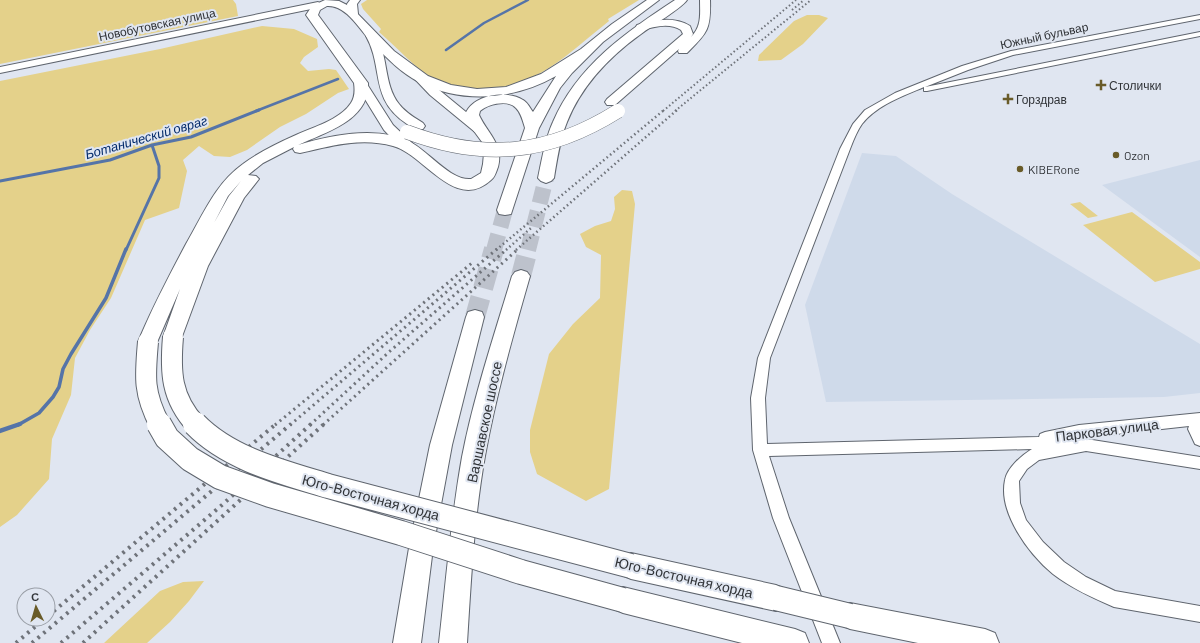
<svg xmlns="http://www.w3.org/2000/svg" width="1200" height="643" font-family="Barlow,sans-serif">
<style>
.built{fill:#cfdaea}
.green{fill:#e4d18a}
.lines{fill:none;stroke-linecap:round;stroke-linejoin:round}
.stream-far3{stroke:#5574a8;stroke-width:2.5}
.stream-far2{stroke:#5574a8;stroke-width:3}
.stream-far1{stroke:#5574a8;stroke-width:3.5}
.stream{stroke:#5574a8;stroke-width:4.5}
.primary-tunnel-far1{stroke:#bdc2cc;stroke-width:16;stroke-dasharray:16 8;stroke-linecap:butt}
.primary-tunnel{stroke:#bdc2cc;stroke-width:20;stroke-dasharray:20 10;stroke-linecap:butt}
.street-casing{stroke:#5f656e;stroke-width:2}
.secondary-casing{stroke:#5f656e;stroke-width:2}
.primary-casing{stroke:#5f656e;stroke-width:2}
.street{fill:#fff;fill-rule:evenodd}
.secondary{fill:#fff;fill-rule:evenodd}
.primary{fill:#fff;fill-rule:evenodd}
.rail-far3{stroke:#6f737a;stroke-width:2;stroke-dasharray:1.5 2.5;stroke-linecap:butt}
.rail-far2{stroke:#6f737a;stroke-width:2.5;stroke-dasharray:1.5 3;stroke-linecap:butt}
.rail-far1{stroke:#6f737a;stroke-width:3;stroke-dasharray:2 4;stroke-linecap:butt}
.rail{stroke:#6f737a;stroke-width:4;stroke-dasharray:2.5 5;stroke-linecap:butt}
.secondary-bridge-casing{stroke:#5f656e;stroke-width:15;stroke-linecap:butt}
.primary-bridge-far1-casing{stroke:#5f656e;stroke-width:22;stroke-linecap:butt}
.primary-bridge-casing{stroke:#5f656e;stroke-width:26;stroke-linecap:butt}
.secondary-bridge{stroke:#fff;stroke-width:14}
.primary-bridge-far1{stroke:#fff;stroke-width:20}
.primary-bridge{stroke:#fff;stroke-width:24}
.poi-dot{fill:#695b28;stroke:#e0e6f1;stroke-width:1.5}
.labels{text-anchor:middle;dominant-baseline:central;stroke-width:4;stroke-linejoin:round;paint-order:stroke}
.far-street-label{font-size:12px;fill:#313438;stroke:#e0e6f1}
.far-poi-label{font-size:12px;fill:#313438;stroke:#e0e6f1;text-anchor:start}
.far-water-label{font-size:13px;font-style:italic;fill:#052c6b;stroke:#e0e6f1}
.street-label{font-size:14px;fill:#313438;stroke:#e0e6f1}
</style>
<rect width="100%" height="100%" fill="#e0e6f1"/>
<path class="built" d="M862,153L896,156L952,194L1200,344V393L1164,397L826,402L805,305Z
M1200,160V257L1102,185Z"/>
<path class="green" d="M0,0H233L236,4L238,16L0,64Z
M367,0H639L608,19L609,21C565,56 533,92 472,89C460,88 447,87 437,81C415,69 398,48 379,32L381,29L363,9L361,4Z
M807,15H819L828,18L803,44L781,60L758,61L759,55L794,21Z
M262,26L294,29L317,39L318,47L304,57L300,63L308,71L329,69L336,70L349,89L338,93L306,114L280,127L247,150L230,157L214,156L199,146L183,160L187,171L179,208L145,220L111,298L90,330L75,358L71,395L52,439L49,479L17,515L0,527V81L160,49Z
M622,190L632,191L635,204L609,489L586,501L537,474L530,452V430L549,354L573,324L600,298L601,255L586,247L580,234L595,226L611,221L615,209L614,197Z
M1080,202L1098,216L1088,218L1070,204Z
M1132,212L1200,262V269L1155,282L1083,225Z
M204,581L189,601L170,622L147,643H104L160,591L183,582Z"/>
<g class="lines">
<path class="stream-far3" d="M446,50L484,23L528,0
M256,111L338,79"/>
<path class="stream-far2" d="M0,181L110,160L152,145L191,137L259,110
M126,250L159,178V166L152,145"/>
<path class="stream-far1" d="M18,425L39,413L53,397L59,387L63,369L71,354L106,298L126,249"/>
<path class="stream" d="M0,431L20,424"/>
<path class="primary-tunnel-far1" d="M494,250L505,210
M528,250L546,178"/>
<path class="primary-tunnel" d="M521,276L528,249
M475,317L494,249"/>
<g class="street-casing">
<path id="street" d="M1200,15V19L1013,55L968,70L925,87L1200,32V36L927,91H924V87C903,96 877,105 862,124C857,131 853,141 850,149L770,358L765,398L767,444L1039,437L1040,434L1045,432L1079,425L1200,413V446L1195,444L1188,429L1189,426L1071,439L1072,441L1086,439L1200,457V469L1086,451L1039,460L1027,469L1019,481L1020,503L1026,520L1043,542L1064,562L1086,577L1115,591L1200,606V622L1114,607C1093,598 1071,588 1053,574C1029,554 998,513 1005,480C1007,468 1022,455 1032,449L769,456L789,518L840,643H822L773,518L753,450L751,398L758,358L840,149L853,124L865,110L895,93L962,66L1011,51Z"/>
</g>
<g class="secondary-casing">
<path id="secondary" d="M350,0H360L357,4L358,14L357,16L353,17L348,14L347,4Z
M700,0H710C711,30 707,33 687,53H679L678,51L679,49L615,105H607L605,102L607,99L683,34L681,30C669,22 654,27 641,30L636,27L637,25C655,20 673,16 690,26L693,34L691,37C702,26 700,14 700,0Z
M318,2L323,5L321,7L0,73V67Z
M371,33L375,34C389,55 383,84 399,104C405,112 415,118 423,123L425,126L423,129C416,130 412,127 407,124C369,99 384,68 366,36Z
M416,71L420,72L438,89L483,126L485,129L483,132H475L430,95L410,74L412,72Z
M361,80L365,81L393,125L413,144L415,147L413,150H403L384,130L355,83L357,81Z"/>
</g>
<g class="primary-casing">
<path id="primary" d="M325,0L339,1L351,7L394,51L428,76L451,85L477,89L506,87L541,74L581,49L612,24L647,0H659L603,42L572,73L560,88L539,128L511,214L505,215L499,214L497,210L525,128C523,121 521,113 516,108C508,99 488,104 480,111L479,115C487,133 504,144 498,167C496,172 495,177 491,180C455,213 424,154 393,146C361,137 331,146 300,153L295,152L293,149L294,147L263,163L248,175L256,176L259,179L244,198L208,266L180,342L173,344L166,342L163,337L180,289L155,347L148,350L141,347L138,342C152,308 169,276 186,244C203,215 215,184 243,164C259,152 278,143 296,135C313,127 340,120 351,103C355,97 355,90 354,83L306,15L312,6ZM327,6C347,5 360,30 372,43C386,57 401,73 419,82C462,104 514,100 556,76L533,112C530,108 527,102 523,100C506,89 472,95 465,115L471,127L482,142L484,153L483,164L481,173L471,179C451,181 430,153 412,143C380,125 331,135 298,145C326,132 370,120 368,83L318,15L320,10ZM241,181L229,196L214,223L228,196Z
M675,0H687C681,9 651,26 641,34C609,57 582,85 567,122C560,139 557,159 554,178L551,181L546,183L541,181L538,178C542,159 545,139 553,122C577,66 626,32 675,0Z
M521,270L527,272L530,276C513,335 496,395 485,456C474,518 471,580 467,643H439C446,581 451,518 462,457C474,395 494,336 512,276L515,272Z
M475,310L482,312L484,317L452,445L433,548L421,643H393L409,548L430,445L466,317L468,312Z
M631,553L776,585L785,589L789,598L785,607L776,611L631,579L622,575L618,566L622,557Z
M623,587L795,629L805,633L809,643H742L623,613L614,609L610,600L614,591Z
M850,603L985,629L995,633L999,643H918L850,629L841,625L837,616L841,607Z"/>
</g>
<use href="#street" class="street"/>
<use href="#secondary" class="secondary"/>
<use href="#primary" class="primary"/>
<path class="rail-far3" d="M792,10L804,0
M663,111L796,0
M675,111L811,0"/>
<path class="rail-far2" d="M496,250L664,110
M506,250L531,228
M516,250L677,110"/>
<path class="rail-far1" d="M275,425L472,263
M290,425L497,249
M310,425L389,352L507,249
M323,425L518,249"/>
<path class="rail" d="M48,616L276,424
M16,643L44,619
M32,643L291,424
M61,643L222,505L311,424
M83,643L324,424"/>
<g class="secondary-bridge-casing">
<path id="secondary-bridge" d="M407,132C484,161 548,155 618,111"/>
</g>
<g class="primary-bridge-far1-casing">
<path id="primary-bridge-far1" d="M173,337C170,372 171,398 196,425
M148,342C145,376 143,393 160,425"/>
</g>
<g class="primary-bridge-casing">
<path id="primary-bridge" d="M159,424L167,438L190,459L220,477L270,495L401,533L521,572L623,600
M195,424C229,459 282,472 328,486L631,566
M776,598L850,616"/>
</g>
<use href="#secondary-bridge" class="secondary-bridge"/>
<use href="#primary-bridge-far1" class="primary-bridge-far1"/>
<use href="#primary-bridge" class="primary-bridge"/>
</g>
<g class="poi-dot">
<path d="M1099 79h4v4h4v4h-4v4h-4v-4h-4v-4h4z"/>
<path d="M1006 93h4v4h4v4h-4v4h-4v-4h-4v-4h4z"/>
<circle cx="1116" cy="155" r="4"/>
<circle cx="1020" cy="169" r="4"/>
</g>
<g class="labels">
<g class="far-street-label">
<text transform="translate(157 24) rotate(-12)">Новобутовская улица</text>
<text transform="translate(1044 35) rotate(-12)">Южный бульвар</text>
</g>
<g class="far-poi-label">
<text x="1109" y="85">Столички</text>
<text x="1016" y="99">Горздрав</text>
<text x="1124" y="155">Ozon</text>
<text x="1028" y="169">KIBERone</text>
</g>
<g class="far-water-label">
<text transform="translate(146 137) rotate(-16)">Ботанический овраг</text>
</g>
<g class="street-label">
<text transform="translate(484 422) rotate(-78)">Варшавское шоссе</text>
<text transform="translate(1107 430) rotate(-7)">Парковая улица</text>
<text transform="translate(371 497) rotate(15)">Юго-Восточная хорда</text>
<text transform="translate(684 577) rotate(13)">Юго-Восточная хорда</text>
</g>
</g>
<g transform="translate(36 607) rotate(355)"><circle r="19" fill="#e0e6f1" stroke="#9a9fa7"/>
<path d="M0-3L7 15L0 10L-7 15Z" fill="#695b28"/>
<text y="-6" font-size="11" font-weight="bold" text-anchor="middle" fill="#313438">С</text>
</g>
</svg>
